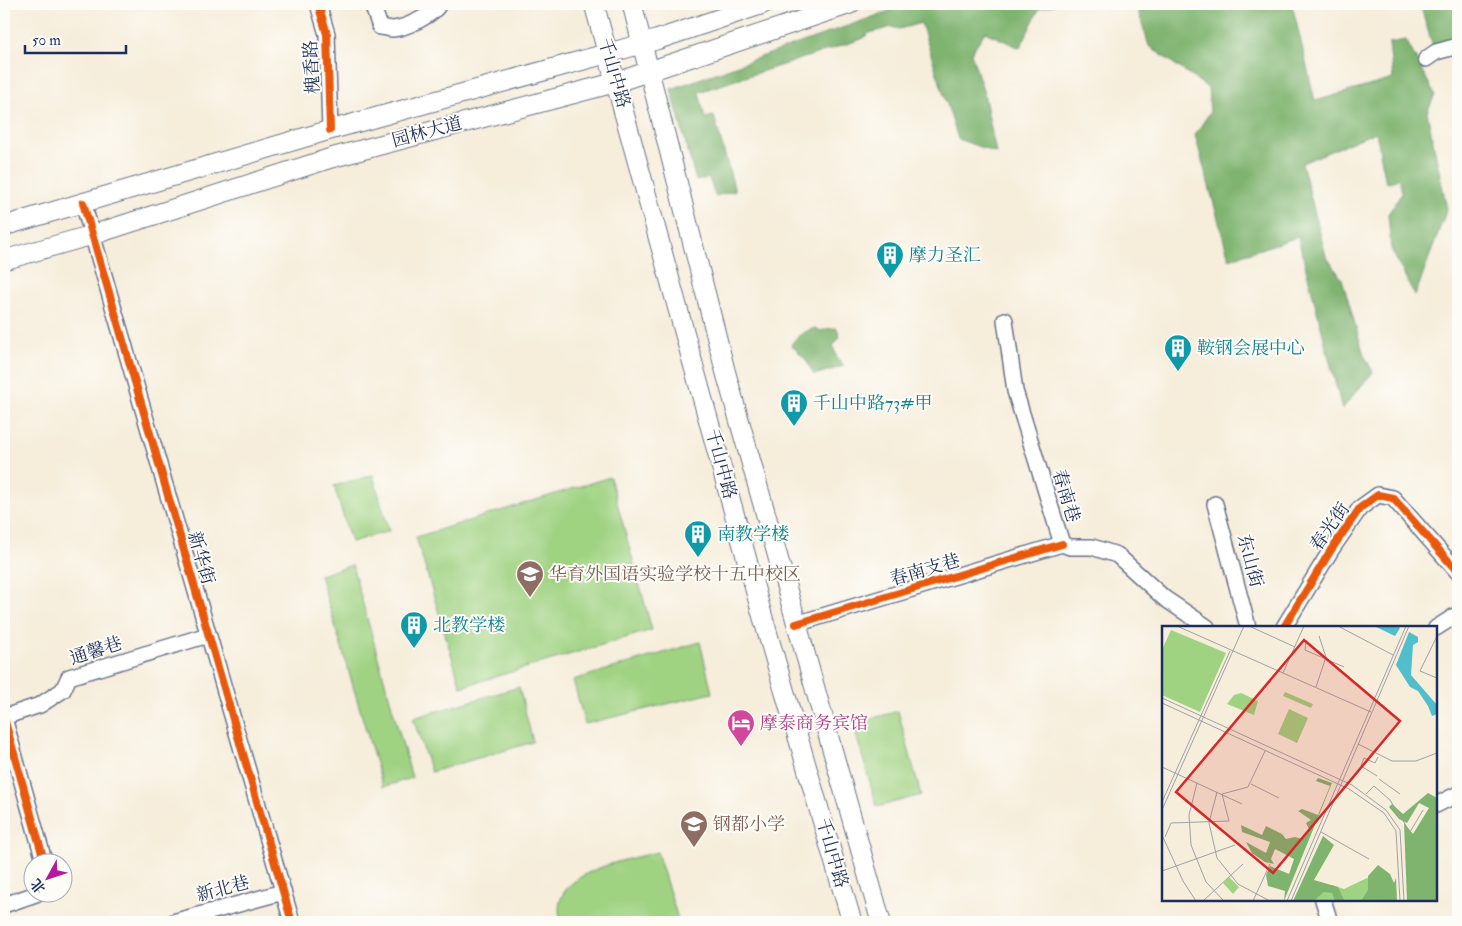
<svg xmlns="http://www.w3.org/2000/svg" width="1462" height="926" font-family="'IM FELL Double Pica','Noto Serif SC',serif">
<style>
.green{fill:#9fd281;stroke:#5d8070}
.forest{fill:#7fb46f;stroke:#4d7266}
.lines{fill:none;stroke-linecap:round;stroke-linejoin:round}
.minor-casing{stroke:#687289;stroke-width:18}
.major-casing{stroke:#687289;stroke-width:21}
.minor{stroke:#fff;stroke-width:15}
.major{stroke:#fff;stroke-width:19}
.cycleway-casing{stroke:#fdfcf7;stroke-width:11}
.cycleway{stroke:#e8590c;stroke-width:8}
.labels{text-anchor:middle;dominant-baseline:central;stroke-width:4;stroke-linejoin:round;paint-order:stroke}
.street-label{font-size:18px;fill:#1b2f5e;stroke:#fdfcf7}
.culture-label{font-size:18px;fill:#0d838f;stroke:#fdfcf7;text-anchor:start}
.education-label{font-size:18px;fill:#785e54;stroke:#fdfcf7;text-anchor:start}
.hotel-label{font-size:18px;fill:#b23c85;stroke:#fdfcf7;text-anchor:start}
.inset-road{fill:none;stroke:#9ea1a8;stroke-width:1}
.view{fill:#d62828;fill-opacity:0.15;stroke:#d62828;stroke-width:2.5}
.inset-edge{fill:none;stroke:#1b2f5e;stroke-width:2.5}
</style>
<rect width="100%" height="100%" fill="#fdfcf7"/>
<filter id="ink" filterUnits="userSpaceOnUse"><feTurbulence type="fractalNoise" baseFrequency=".02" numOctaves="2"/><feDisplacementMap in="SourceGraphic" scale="10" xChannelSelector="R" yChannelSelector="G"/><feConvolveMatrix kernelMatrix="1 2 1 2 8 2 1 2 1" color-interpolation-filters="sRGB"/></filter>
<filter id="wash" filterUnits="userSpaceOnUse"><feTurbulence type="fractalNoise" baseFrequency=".0096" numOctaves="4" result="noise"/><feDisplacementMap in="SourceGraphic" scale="20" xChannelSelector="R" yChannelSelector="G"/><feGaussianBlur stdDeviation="1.12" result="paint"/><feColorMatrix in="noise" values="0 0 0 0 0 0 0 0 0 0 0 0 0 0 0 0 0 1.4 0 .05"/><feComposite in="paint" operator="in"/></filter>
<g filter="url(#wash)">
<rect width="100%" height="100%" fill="#f6edda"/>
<path class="green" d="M373,475L389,531L351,542L334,486Z
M610,477L652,630L461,687L416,537Z
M352,565L412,778L383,787L320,575Z
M700,642L712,693L585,724L573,680Z
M519,687L533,742L431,772L413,718Z
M898,711L921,795L877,807L853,724Z
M657,852L679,922H561C546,872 623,861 657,852Z"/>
<path class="forest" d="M909,4H1056L1039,9L1020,48L985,32L971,53L984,93L996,153L958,139L921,23L899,29L892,27L869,33L862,39L699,92L705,118L714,116L735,191L715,196L709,178L696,181L671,89Z
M1136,4H1292L1315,101L1393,79L1389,43L1406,40L1435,95L1427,112L1447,209L1415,296L1391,249L1388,214L1402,193L1399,179L1386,183L1376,132L1302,163L1326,256L1342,279L1364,355L1373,372L1342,409L1298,237L1229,259L1195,135L1210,112L1208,88L1149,46Z
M1420,4H1458V40L1433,47Z
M815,328L821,331L826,329L837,328L840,337L833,346L837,358L844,366L814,375L806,360L791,345C797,335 804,332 815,328Z"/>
</g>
<g filter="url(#ink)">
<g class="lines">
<g class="minor-casing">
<path id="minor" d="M318,4L327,34L330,130
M372,4L380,27C384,27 389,29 393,29C405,28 434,15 439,4
M1426,59L1436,52L1458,46
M83,203L292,922
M1005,320L1015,391L1062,544
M1215,504L1248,627
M1062,544L1070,547H1092L1117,555L1164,598L1207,627
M796,624L1062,544
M1284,627L1331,550L1360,508L1378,495L1393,498L1458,572
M1436,628L1458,614
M4,717L40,705L63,690L69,677L208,635
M4,718L45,864
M1436,805L1458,794
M1323,900L1330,922
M4,905L36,894
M173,922L283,892"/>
</g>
<g class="major-casing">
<path id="major" d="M594,4L761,611L852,922
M632,4L725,370L881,922
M4,226L330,130L656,40L763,4
M4,260L92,235L331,158L617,82L850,4"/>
</g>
<use href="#minor" class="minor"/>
<use href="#major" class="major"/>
<g class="cycleway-casing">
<path id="cycleway" d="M318,4L327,34L330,130
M83,203L292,922
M796,624L1062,544
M1284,627L1331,550L1360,508L1378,495L1393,498L1458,572
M4,718L45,864"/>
</g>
<use href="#cycleway" class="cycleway"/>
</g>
</g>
<defs>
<g id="building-pin" transform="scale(1.4375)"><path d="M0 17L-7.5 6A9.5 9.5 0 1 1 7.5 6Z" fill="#0f9aa8" stroke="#fdfcf7"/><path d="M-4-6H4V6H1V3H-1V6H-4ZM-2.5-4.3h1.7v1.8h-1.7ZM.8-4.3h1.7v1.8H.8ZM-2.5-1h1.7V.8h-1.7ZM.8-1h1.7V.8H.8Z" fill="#fff"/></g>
<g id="school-pin" transform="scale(1.4375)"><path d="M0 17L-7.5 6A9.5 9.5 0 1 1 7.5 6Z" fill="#8d6e63" stroke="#fdfcf7"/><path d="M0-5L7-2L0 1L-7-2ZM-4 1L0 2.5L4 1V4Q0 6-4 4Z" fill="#fff"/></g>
<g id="hotel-pin" transform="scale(1.4375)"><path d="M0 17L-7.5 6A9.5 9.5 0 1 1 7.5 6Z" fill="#d1479c" stroke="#fdfcf7"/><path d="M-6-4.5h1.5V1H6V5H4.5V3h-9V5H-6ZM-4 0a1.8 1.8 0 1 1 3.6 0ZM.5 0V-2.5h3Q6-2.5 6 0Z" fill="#fff"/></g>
</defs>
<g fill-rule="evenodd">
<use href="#building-pin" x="890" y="255"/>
<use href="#building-pin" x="1178" y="348"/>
<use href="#building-pin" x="794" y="403"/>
<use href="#building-pin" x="698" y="534"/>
<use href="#school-pin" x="530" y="574"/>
<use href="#building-pin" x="414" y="625"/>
<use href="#hotel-pin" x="741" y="723"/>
<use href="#school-pin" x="694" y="824"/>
</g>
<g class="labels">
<g class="street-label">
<text transform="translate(312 67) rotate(-93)">槐香路</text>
<text transform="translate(614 73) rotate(74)">千山中路</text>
<text transform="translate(427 132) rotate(-15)">园林大道</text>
<text transform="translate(721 464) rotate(75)">千山中路</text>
<text transform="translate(1066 496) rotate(73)">春南巷</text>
<text transform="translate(1330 527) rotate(-55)">春光街</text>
<text transform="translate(201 558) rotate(74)">新华街</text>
<text transform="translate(1250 561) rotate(75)">东山街</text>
<text transform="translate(925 570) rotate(-16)">春南支巷</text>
<text transform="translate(96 651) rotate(-18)">通馨巷</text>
<text transform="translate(832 853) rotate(74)">千山中路</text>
<text transform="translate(223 889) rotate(-15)">新北巷</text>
</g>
<g class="culture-label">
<text x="909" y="255">摩力圣汇</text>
<text x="1197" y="348">鞍钢会展中心</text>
<text x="813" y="403">千山中路73#甲</text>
<text x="717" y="534">南教学楼</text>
<text x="433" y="625">北教学楼</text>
</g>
<g class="education-label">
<text x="549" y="574">华育外国语实验学校十五中校区</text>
<text x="713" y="824">钢都小学</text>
</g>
<g class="hotel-label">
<text x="760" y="723">摩泰商务宾馆</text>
</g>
</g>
<g transform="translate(1162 626)">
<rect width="275" height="275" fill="#f6edda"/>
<path d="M9,4L64,27L38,86L0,69V24ZM123,66L151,78L149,82L121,70ZM79,67L96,75L92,89L65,78L72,69ZM127,83L146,92L135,117L116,108ZM67,251L77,261L71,268L61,257ZM205,252L213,254L232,275H151L170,259L182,263Z" fill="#9fd281"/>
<path d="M156,152L170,157L122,275L123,265L106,260L104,249L108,240L127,248L132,233L113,223L109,233L112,238L103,236L90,227L84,216L104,227L108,216L80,206L79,199L100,209L104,200L120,208L124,213L133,211L140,213L147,203L144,197L149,194L136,185L140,183L156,189L168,160L154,155ZM266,167L275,172V275H245L242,197L251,208L267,182L257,177L245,197L237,193L227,181L230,178L241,188ZM161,210L172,219L152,254L176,261L182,274L173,275L170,267L162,266L152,275H131ZM216,239L228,248L232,257L234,252L235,275H199L206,264V250Z" fill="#7fb46f"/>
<path d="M212,0H236L238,2L233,10ZM247,6L256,11V16L251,19L249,49L275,79V88L270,90L266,80L256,65L248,61L234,39Z" fill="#51becb"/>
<path class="inset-road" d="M15,0L209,86M87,0L133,21M176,0L231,29M275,10L258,45L275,52M144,15L143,24L182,41M121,47L142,0M154,61L164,31L157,10M0,72L190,159L224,184L238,204L242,275M0,77L187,163L222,187L234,205L238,275M196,118L230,135H254L275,127M0,141L80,178M215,150L199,140L202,132L213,137L216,131M217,153L238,168M35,157L27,189L29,219L44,256L62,275M89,158L117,172M55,166L47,197L55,232L76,258L108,275M204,168L212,160L228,174L248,206L261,184M0,176L68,25M0,184L82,0M159,206L207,233M0,209L21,255L34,275M3,211L9,197L67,195L60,168L86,161L103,125M0,245L73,219M41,275L81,238M91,275L108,238M125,275L244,0M129,275L247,0"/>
<path class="view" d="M142,14L238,95L111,247L14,166Z"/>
<rect width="275" height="275" class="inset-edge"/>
</g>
<rect width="1462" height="926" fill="none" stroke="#fdfcf7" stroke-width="20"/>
<g transform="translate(48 878) rotate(230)"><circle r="24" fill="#fdfcf7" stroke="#a3aaba"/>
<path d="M0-4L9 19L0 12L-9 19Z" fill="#b5179e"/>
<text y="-8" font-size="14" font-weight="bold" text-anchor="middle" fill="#1b2f5e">北</text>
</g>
<path d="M25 45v8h101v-8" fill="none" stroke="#1b2f5e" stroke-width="2.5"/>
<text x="32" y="45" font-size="15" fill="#1b2f5e" stroke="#fdfcf7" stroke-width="4" paint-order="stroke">50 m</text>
</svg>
